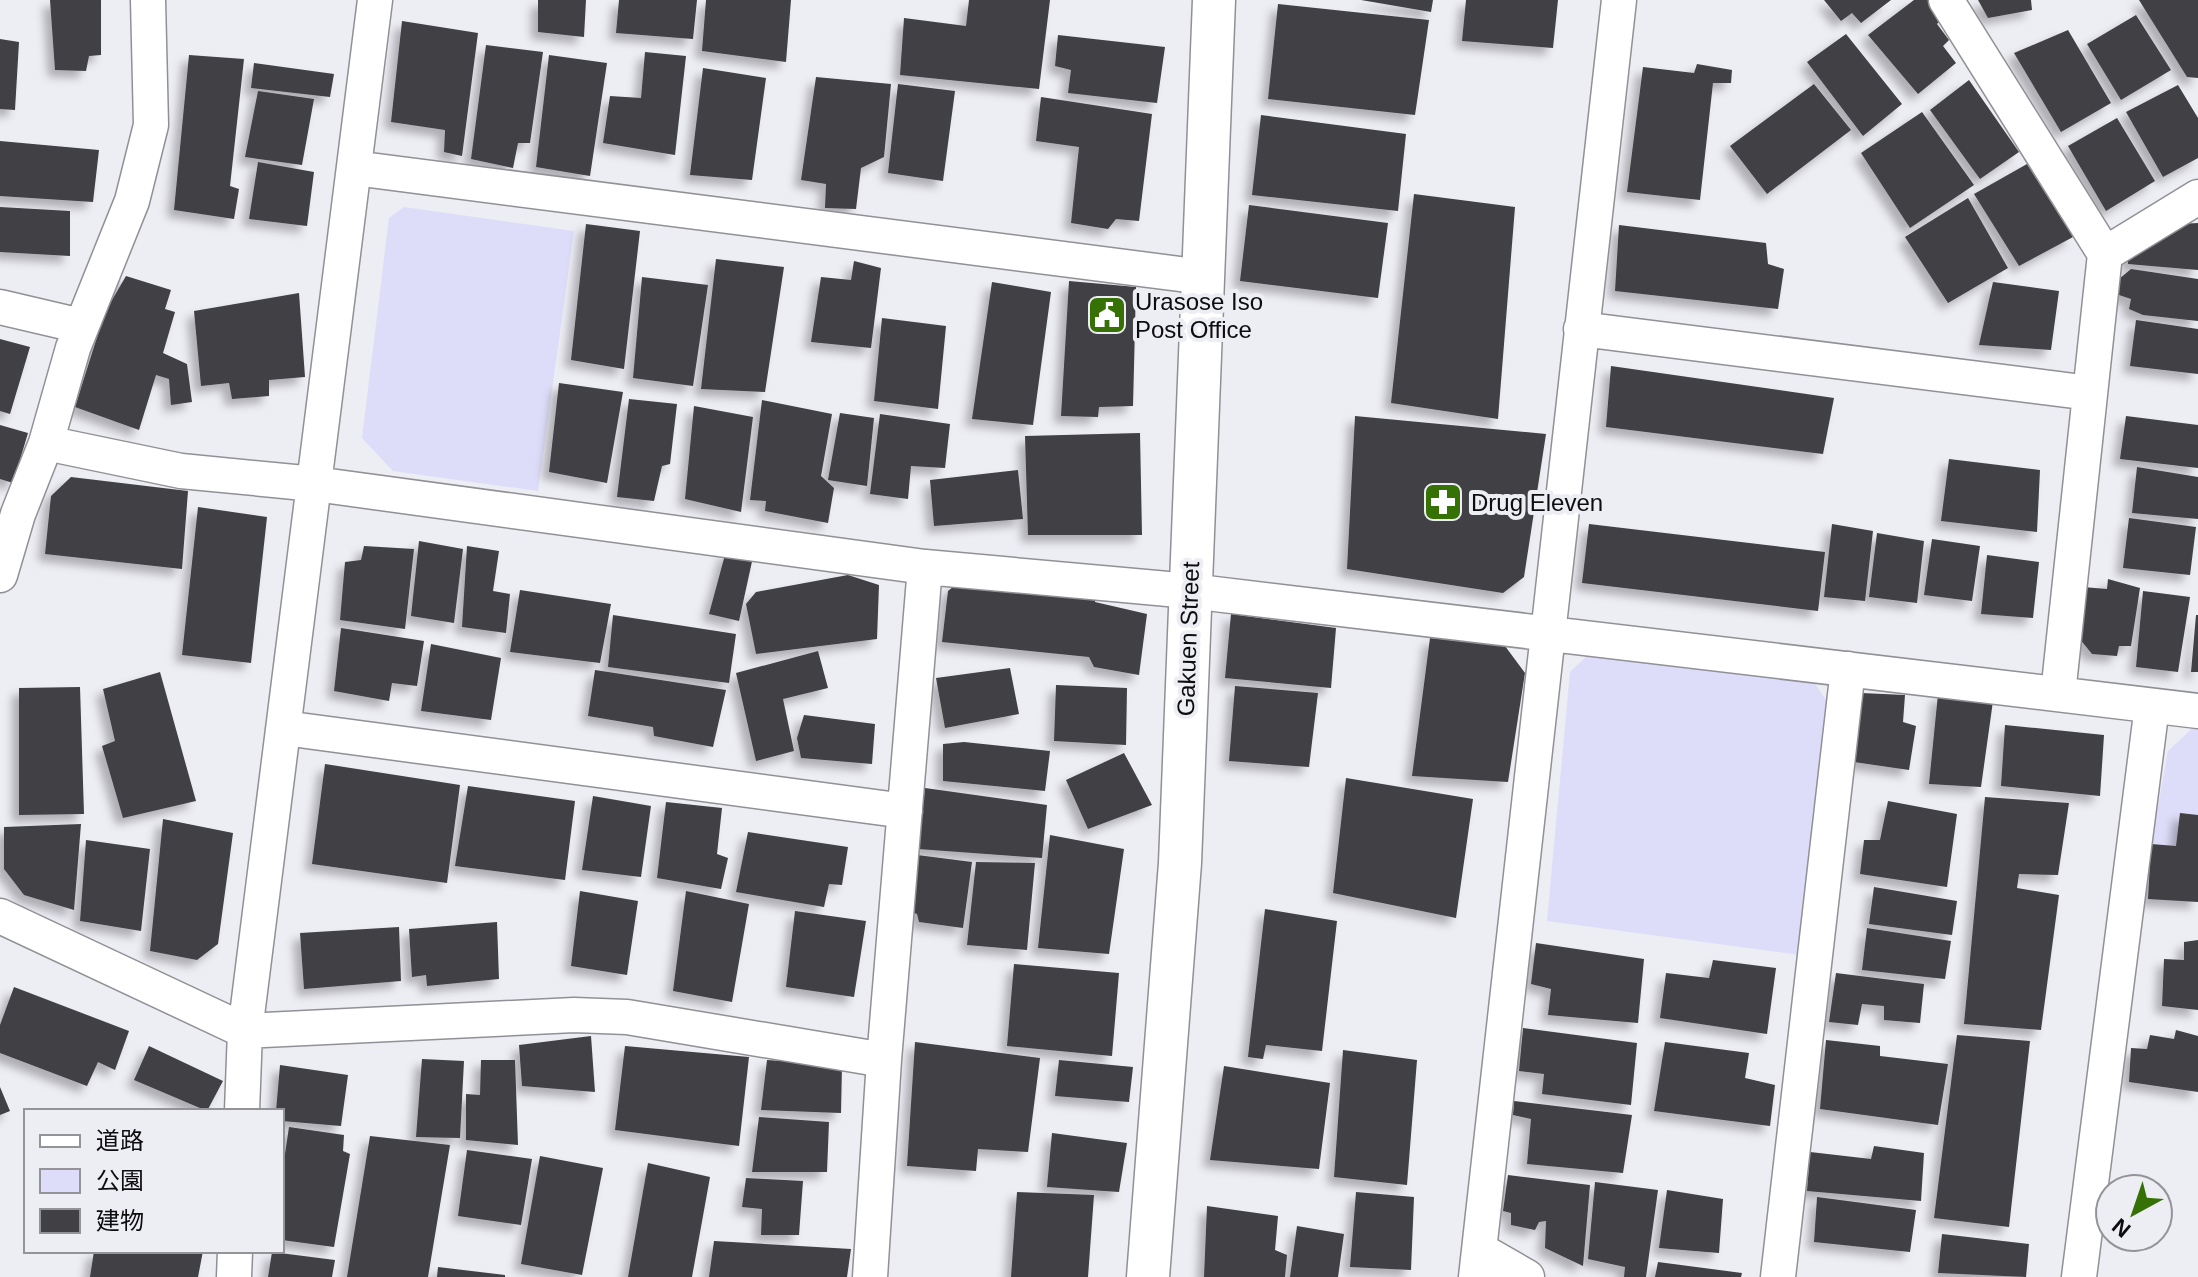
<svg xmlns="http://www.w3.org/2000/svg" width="2198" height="1277" font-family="Helvetica,'Noto Sans JP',sans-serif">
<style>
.green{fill:#ddddf9}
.building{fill:#404045;filter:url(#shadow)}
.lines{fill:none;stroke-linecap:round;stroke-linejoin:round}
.minor-casing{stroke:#909096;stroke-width:37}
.tertiary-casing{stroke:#909096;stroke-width:45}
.minor{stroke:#fff;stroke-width:34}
.tertiary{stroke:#fff;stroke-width:42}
.labels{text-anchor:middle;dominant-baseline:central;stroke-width:8;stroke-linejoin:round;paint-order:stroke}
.poi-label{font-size:24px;fill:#0d0d0f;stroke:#ededf4;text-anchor:start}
.street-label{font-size:24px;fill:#0d0d0f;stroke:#ededf4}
</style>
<defs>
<filter id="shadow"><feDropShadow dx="-7" dy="7" stdDeviation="4" flood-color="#0004"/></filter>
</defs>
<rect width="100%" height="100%" fill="#ededf4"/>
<path class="green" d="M404,207L574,231L538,491L393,471L362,438L389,218Z
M1590,653L1813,681L1829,704L1800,955L1547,921L1570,672Z
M2198,723V902L2148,899L2151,844L2168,751Z"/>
<path class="building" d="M50,0H101V55L89,56L86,71L55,70Z
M538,0H586L584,37L538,32Z
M619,0H697L693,39L616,33Z
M706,0H791L786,62L702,51Z
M969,0H1050L1039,89L900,75L904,18L966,26Z
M1361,0H1433L1431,12Z
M1466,0H1558L1553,48L1462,41Z
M1824,0H1891L1861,23L1852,13L1841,21Z
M1914,0H1932L1944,16L1937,24L1949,40L1943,46L1956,63L1918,94L1868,35Z
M1978,0H2031L2032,10L1988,18Z
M2139,0H2198V78L2187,77Z
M1278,4L1429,20L1415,115L1268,99Z
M2136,15L2171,70L2121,100L2087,44Z
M402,21L478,33L462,156L444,152L445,130L391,122Z
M2068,30L2111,103L2061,132L2014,53Z
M1846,34L1902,104L1863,136L1807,62Z
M1058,35L1165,47L1157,103L1068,93L1071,70L1055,66Z
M0,39L19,42L15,110L0,109Z
M486,45L543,52L530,143H518L513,168L471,159Z
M645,52L686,56L675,155L603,143L610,96L641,98Z
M189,55L244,59L230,186L239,189L234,219L174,210Z
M549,55L607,63L590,176L536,167Z
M254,63L334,74L330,97L251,88Z
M1697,64L1732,70L1731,83H1713L1700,200L1627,192L1643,67L1694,73Z
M703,68L766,78L752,180L690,175Z
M816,77L891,84L884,157L861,168L856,209L825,208L826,184L801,180Z
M1969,80L2019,152L1980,179L1930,110Z
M898,84L955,91L943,181L888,173Z
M1814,84L1851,130L1767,194L1730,146Z
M2178,85L2198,118V158L2163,177L2126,112Z
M258,91L314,99L302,165L245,157Z
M1041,97L1152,114L1139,221L1116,219L1108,229L1071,223L1079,147L1036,141Z
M1922,112L1974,185L1910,228L1861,153Z
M1261,115L1406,134L1398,211L1252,195Z
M2117,118L2155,181L2106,211L2068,146Z
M0,141L99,150L93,202L0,196Z
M258,162L314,172L307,226L249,219Z
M2027,164L2073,237L2019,266L1974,194Z
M1414,194L1515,207L1498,419L1391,403Z
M1968,198L2008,268L1948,303L1905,237Z
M1249,205L1388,223L1378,298L1240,281Z
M0,207L70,211V256L0,252Z
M2198,223V270L2128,264L2127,246L2164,231H2178L2179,224Z
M586,224L640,231L624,369L571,360Z
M1619,225L1766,243L1768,264L1784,269L1778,309L1615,291Z
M716,259L784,267L765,392L701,389Z
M854,261L881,268L871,348L811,342L821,277L851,280Z
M2131,269L2198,279V321L2143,315L2129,309L2131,299L2116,294L2119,279Z
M126,276L171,290L165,309L175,312L163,353L187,364L192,402L171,405L169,379L156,375L139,430L75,407L105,312Z
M642,277L708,285L693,386L633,378Z
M1069,281L1136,287L1133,406L1099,407L1098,417L1061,416Z
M992,282L1051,292L1033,425L972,419Z
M1993,282L2059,291L2051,350L1979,345Z
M299,293L305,377L269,380V396L232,399L229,383L201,386L194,311Z
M882,318L946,326L938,409L874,401Z
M2136,320L2198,329V374L2130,366Z
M0,339L30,347L10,414L0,411Z
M1611,366L1834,398L1823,454L1606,427Z
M559,383L623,392L607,483L549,472Z
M629,399L677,404L670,464L662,466L654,501L617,497Z
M762,400L832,414L821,476L834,488L828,523L765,511L766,501L750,500Z
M694,406L753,417L741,512L685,499Z
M840,413L874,418L867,486L828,480Z
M880,414L950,424L945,468L911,466L908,499L870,494Z
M1355,416L1546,434L1524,577L1503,593L1347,569Z
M2126,416L2198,425V468L2120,459Z
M0,425L28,433L13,483L0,479Z
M1140,433L1142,535H1028L1025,436Z
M1949,459L2040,470L2037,532L1941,521Z
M2137,467L2198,477V519L2132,513Z
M1018,470L1023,519L934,526L930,480Z
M71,477L188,491L182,569L45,554L51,496Z
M198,507L267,517L251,663L182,655Z
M2129,518L2196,527L2190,575L2123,568Z
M1589,524L1825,552L1818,611L1582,583Z
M1832,524L1873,531L1865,601L1824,597Z
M1877,533L1924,541L1917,603L1869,597Z
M1932,539L1980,546L1972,601L1924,595Z
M419,541L463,549L454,623L411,616Z
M364,546L414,549L405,629L340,620L345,562L361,560Z
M467,546L499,551L493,591L510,594L506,633L462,627Z
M726,551L753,557L739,621L709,614Z
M1987,555L2039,562L2033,618L1981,614Z
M848,575L879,585L877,639L756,654L746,604L756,592Z
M2108,579L2140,588L2131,646H2119L2117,656L2092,654L2075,633L2083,587L2107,589Z
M958,583L1096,595L1095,602L1147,614L1139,675L1094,667L1089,657L942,642L948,591Z
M520,590L611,604L600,663L510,652Z
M2143,591L2190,597L2178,672L2136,667Z
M1231,614L1336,628L1331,688L1225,678Z
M613,615L736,634L729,683L608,667Z
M2196,615H2198V672H2191Z
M341,628L424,641L417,686L392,683L389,701L334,691Z
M1430,638L1505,646L1525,673L1508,782L1412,776Z
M431,644L501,658L491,720L421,711Z
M818,651L828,688L783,699L794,751L756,761L736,673Z
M1010,668L1019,714L945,728L936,678Z
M595,670L726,690L713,747L654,736L653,727L588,716Z
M160,672L196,801L123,818L102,746L115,741L103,689Z
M1056,685L1127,688L1126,745L1054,741Z
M1235,686L1318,693L1309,767L1229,761Z
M80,687L84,814L19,815V688Z
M1861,693L1905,695L1903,722L1916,726L1909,770L1854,762Z
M1938,694L1993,701L1981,787L1929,784Z
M804,715L875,724L872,764L801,758L797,738Z
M2005,725L2104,735L2100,796L2001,786Z
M964,742L1050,751L1045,791L943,781V744Z
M1124,753L1152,805L1088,829L1066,780Z
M325,764L460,785L447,883L312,864Z
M1346,778L1473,799L1456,918L1333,893Z
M468,786L575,801L565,880L455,866Z
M925,788L1047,805L1042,858L918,849Z
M593,796L651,806L641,877L582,870Z
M1985,797L2069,803L2058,875L2019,874L2017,888L2059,895L2041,1030L1964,1024Z
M1888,801L1957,814L1947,887L1860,874L1864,840H1880Z
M666,802L722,808L717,854L728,858L721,889L657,878Z
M2180,813L2198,815V902L2148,899L2151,844L2176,846Z
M163,819L233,833L218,944L197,960L150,951Z
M81,824L74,910L24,895L4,869V827Z
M748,832L848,847L842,885L829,884L824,907L736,892Z
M1050,835L1124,849L1109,954L1038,948Z
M86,840L150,849L141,931L80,921Z
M917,855L972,862L963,928L919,922L917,914L911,912Z
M976,862L1035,863L1027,950L967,945Z
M1874,887L1957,901L1952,935L1869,924Z
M580,891L638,901L627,975L571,966Z
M686,891L749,904L732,1002L673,991Z
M1265,909L1337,921L1322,1051L1266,1045L1263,1059L1248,1057Z
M795,911L866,921L854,997L786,987Z
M497,922L499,979L427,986L426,975L412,977L409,929Z
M399,927L401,981L304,989L300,933Z
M1867,928L1951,941L1945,979L1862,970Z
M2198,940V1010L2162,1006L2164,959L2184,960V942Z
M1536,943L1644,959L1638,1023L1548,1015L1551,989L1531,984Z
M1713,960L1776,968L1767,1034L1660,1018L1666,973L1709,978Z
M1014,964L1119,973L1112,1056L1007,1046Z
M1836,973L1924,984L1920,1023L1884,1020V1006L1862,1004L1858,1025L1829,1022Z
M14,987L129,1031L115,1070L98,1062L87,1086L0,1053V1025Z
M1523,1028L1637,1043L1631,1105L1542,1094L1544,1074L1519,1071Z
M2176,1030L2198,1036V1092L2129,1082L2131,1048L2147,1049L2150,1035L2174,1039Z
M1957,1035L2030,1041L2009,1227L1934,1218Z
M591,1036L595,1092L522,1086L519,1045Z
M1826,1040L1880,1046V1056L1948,1064L1938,1125L1820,1109Z
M915,1042L1040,1058L1028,1152L978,1149L976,1171L907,1166Z
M1665,1042L1749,1053L1745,1078L1775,1085L1770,1126L1654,1111Z
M149,1046L223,1081L207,1111L134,1080Z
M625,1046L749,1057L739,1146L615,1130Z
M1343,1050L1417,1060L1407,1185L1334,1177Z
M422,1059L464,1061L460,1138L416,1137Z
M481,1060H515L518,1145L466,1140V1094L480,1095Z
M767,1060L842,1065L841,1113L761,1110Z
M1059,1060L1133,1067L1129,1102L1055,1096Z
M280,1065L348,1075L341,1126L282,1121V1111H276Z
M1224,1066L1330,1083L1319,1169L1210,1160Z
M0,1087L10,1111L0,1115Z
M1514,1101L1632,1115L1623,1173L1527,1164L1531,1119L1513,1115Z
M759,1117L829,1122L827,1172H752Z
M289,1127L344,1135L343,1151L350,1154L334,1247L282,1240V1174Z
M1052,1133L1127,1143L1119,1192L1047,1187Z
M370,1136L450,1145L428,1277H347Z
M1874,1146L1924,1153L1921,1201L1807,1191L1810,1152L1871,1159Z
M467,1150L532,1159L521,1225L458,1216Z
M540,1156L603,1168L582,1275L521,1264Z
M648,1163L710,1177L692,1277H628Z
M1508,1175L1590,1185L1583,1266L1545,1248L1546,1221L1539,1222L1535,1230L1511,1225V1213L1503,1211Z
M746,1178L803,1181L799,1235H761L762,1209L742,1207Z
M1595,1182L1658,1190L1646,1277H1624L1625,1267L1588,1259Z
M1667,1190L1723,1199L1719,1253L1659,1248Z
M1017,1192L1094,1195L1088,1277H1011Z
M1356,1192L1414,1197L1411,1270L1350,1267Z
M1817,1197L1916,1210L1910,1252L1814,1242Z
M1207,1206L1278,1216L1275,1250L1287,1255L1285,1277H1204Z
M1297,1226L1344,1234L1338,1277H1290Z
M1942,1234L2029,1244L2026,1277L1938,1273Z
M714,1241L851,1249L847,1277H709Z
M94,1251H203L198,1277H90Z
M272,1252L335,1260L332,1277H268Z
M1658,1262L1742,1273L1741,1277H1655Z
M438,1267L505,1275V1277H437Z"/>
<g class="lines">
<g class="minor-casing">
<path id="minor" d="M1946,0L2105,254L2058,694
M354,168L1203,277
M2105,254L2198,197
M0,307L81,326
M1581,329L2090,393
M46,443L181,471L315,484L925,567L1190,591L2198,711
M0,575L18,514L46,443L73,348L132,201L151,125L148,0
M284,728L905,811
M0,916L245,1031L574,1015L627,1017L884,1060
M242,1111L245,1031L375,0
M1480,1250L1527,1277
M234,1277L235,1251
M870,1277L884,1060L925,567
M1476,1277L1619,0
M1778,1277L1848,669
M2079,1277L2152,706"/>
</g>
<g class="tertiary-casing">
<path id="tertiary" d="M1148,1277L1180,863L1214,0"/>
</g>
<use href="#minor" class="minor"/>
<use href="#tertiary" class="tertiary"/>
</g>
<defs>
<g id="civic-square" transform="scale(2)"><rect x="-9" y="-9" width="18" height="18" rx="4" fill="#357104" stroke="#ededf4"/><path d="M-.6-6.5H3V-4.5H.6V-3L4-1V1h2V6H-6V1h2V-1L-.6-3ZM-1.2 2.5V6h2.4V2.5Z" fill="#fff"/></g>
<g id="pharmacy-square" transform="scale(2)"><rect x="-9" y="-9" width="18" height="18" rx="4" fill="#357104" stroke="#ededf4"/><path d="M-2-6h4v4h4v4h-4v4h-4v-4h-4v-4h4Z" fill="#fff"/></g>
</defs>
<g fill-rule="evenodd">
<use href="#civic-square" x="1107" y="315"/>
<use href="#pharmacy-square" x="1443" y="502"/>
</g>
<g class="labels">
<g class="poi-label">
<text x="1135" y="301">Urasose Iso<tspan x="1135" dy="28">Post Office</tspan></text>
<text x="1471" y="502">Drug Eleven</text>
</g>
<g class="street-label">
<text transform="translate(1188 639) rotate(-88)">Gakuen Street</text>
</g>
</g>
<rect x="24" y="1109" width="260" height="144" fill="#ededf4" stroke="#939398" stroke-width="2"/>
<rect x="40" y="1135" width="40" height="12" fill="#ffffff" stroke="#939398" stroke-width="2"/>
<text x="96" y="1149" font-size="24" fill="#0d0d0f">道路</text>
<rect x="40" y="1169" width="40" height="24" fill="#ddddf9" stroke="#939398" stroke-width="2"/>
<text x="96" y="1189" font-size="24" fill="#0d0d0f">公園</text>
<rect x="40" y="1209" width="40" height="24" fill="#404045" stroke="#939398" stroke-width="2"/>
<text x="96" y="1229" font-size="24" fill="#0d0d0f">建物</text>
<g transform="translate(2134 1213) rotate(220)"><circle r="38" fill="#ededf4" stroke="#939398" stroke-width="2"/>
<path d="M0-6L14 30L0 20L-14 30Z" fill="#357104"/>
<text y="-12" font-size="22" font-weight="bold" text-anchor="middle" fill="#0d0d0f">N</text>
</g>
</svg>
